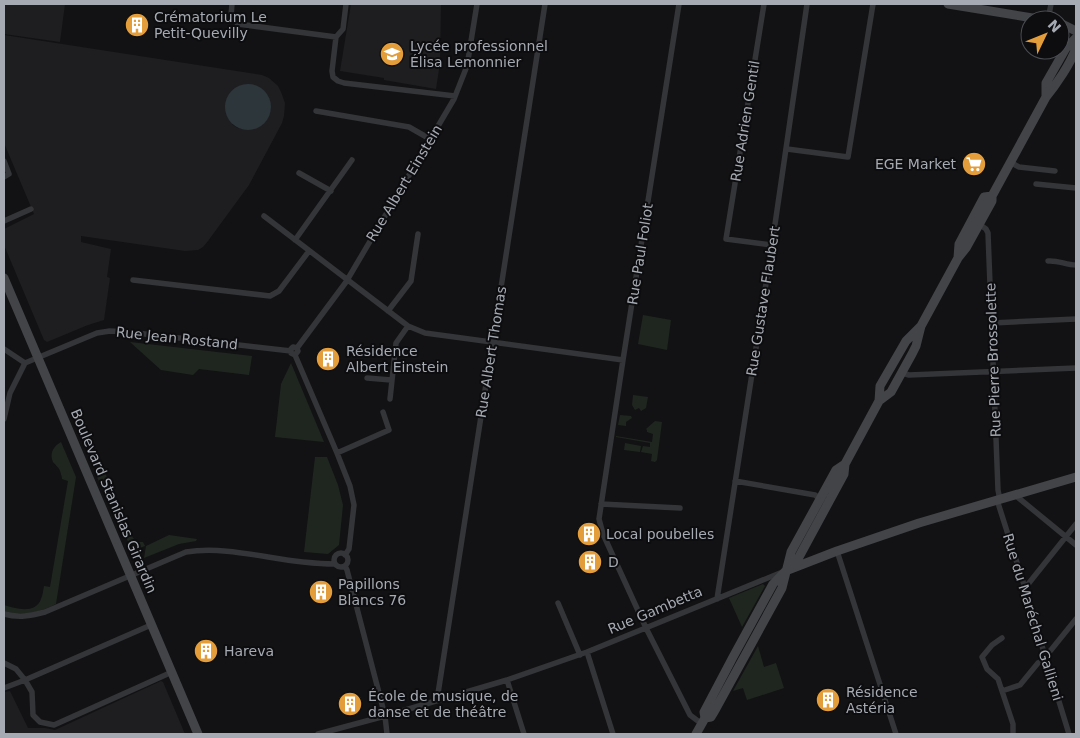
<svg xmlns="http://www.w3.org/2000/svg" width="1080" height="738" font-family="'DejaVu Sans',sans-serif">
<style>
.built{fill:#1e1e21;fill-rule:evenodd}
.green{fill:#1f261f}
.water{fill:#2d363b}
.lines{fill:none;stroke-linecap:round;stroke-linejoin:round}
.street{stroke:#343538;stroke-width:5.5}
.secondary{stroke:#424448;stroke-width:9}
.labels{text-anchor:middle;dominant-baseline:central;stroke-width:4;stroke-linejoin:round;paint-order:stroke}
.poi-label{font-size:14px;fill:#a5aab3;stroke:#0d0d0f;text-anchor:start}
.street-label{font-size:14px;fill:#a5aab3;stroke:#0d0d0f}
</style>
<rect width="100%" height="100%" fill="#121214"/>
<path class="built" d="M4,4H65L60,42L4,34Z
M351,4H441L440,63L436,89L384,80V78L340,71Z
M4,35L262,75L269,78L278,86L281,92L285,103L284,116L282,123L249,185L208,241L203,247L198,250L185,251L81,236V242L111,249L107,277L110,278L104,320L88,325L47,342L44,340L4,245V229L34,214L4,143ZM263,90L266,94L270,105L271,109L266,121L262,125L241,129L236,127L232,124Z
M161,681L163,682L185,734H4V692L10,691L28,728H45L55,730Z"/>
<path class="green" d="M643,315L671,320L667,350L638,344Z
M130,342L252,356L249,375L199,369L193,375L161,370Z
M291,363L324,442L275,437L281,384Z
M633,395L648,397L646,408L641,411L639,408L635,410L632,405Z
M74,414L82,420L87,425L86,442Z
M620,415L631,416L632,418L626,422V426L618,425Z
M655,421L662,422L657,460L655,462L651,461L652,454L641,452L643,446L650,447V443L616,437V436L652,442L653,434L647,432V430L646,429Z
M61,442L76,477L56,604C35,614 27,615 4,612V605C16,609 36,614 41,599C43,595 43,590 44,586L50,587L68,481L62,479C62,477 61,474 60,471C59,467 55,465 53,462C49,453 54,446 61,442Z
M625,443L641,446L640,452L624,450Z
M95,452L97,454L133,538L138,542H143L145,546L132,551L108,495L104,492L96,475L98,470L92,457L93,454Z
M315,457H327L338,485L343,505L339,545L328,554L304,552Z
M169,535L197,539L196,541L179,544L144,558L146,546Z
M763,584L765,586L742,627L729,598Z
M758,646L764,667L776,663L784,688L747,700L743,688L733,691Z"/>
<path class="water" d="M225 107a23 23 0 1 1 46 0a23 23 0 1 1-46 0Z"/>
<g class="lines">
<path class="street" d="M232,4L231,16L238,24L336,37
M346,4L343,29L336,37L332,71L333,77L338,81L344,83L455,96
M679,4L623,360L599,519L603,534L646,628L690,715L702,724
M764,4L726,239L772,245
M1048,20L1051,4
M316,111L409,127L430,139
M787,149L848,157L873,4
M4,161L9,174L4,177
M1010,162L1019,167L1055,171
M299,173L331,191
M1036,184L1076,188
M264,216L408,326L425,333L623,360
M4,221L31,209
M979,224L986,229L988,233L998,490L999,495L998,503L1025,588L1042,646L1069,734
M295,240L352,160
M1048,261C1058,260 1066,265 1076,265
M133,280L270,296L279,291L309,251
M388,311L411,281L418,234
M992,323L1076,319
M297,348L346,282L454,99L467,66L477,4
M4,349L25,363
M295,355L298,351L297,348L293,347L291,349V353L295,355L337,453L350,486L354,505L349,549L345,555
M25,363L97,333L110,331L128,332L291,351
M902,373L909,375L1076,368
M367,378L391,380
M390,399L396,343L408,326
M4,419L10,393L25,363
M337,453L389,430L383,412
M735,481L815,495L820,499
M1015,495L1076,545
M601,504L680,508
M837,551L896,734
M334 560a7 7 0 1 1 14 0a7 7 0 1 1-14 0Z
M345,566L347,570L385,716L387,734
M1025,588L1076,524
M717,599L772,245L807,4
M558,603L580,655
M4,614C19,618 30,616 45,612L186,552C224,546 265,558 303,562C313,563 324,564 334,564
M1002,638L992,645L982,657L987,669L998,679L1013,724V733
M587,652L613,734
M1045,656L1051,650L1076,619
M4,663L16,669L25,680L32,692L33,715L40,722L54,725L172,672
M507,680L524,734
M4,688L25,680L151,625
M1002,691L1020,685L1038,663L1046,659
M437,700L545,4
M318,734L385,716L507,680L587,652L780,573"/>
<path class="secondary" d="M948,4L1045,20
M1060,23L1076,31
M1046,97V83L1066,48L1076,38
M958,258L959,244L984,197L992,196
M4,278L198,734
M879,401L880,386L906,341L921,326L958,258L966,248L992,201V196L1046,97C1056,85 1071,63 1076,48
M788,570L837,551L919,523L1076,477
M705,718L711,717L714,712L782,588L791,552L836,470L845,464
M696,734L705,718L704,712L733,657L773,584L799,557L844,474L845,464L879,401L891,392L912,354L916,346L921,326"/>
</g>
<defs>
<g id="building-disc" transform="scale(1.25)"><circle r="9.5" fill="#e39d3b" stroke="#0d0d0f"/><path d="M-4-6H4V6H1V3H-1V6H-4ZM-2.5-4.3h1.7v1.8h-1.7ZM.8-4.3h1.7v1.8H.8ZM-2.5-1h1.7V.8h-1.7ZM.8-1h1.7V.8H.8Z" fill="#fff"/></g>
<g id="school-disc" transform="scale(1.25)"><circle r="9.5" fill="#e39d3b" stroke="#0d0d0f"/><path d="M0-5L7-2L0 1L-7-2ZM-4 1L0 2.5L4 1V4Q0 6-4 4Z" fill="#fff"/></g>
<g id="supermarket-disc" transform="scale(1.25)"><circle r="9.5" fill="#e39d3b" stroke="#0d0d0f"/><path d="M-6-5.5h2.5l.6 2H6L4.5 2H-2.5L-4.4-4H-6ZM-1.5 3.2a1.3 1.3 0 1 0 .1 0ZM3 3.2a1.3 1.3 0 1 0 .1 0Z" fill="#fff"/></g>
</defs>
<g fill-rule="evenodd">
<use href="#building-disc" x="137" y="25"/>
<use href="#school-disc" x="392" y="54"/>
<use href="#supermarket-disc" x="974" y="164"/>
<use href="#building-disc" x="328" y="359"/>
<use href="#building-disc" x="589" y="534"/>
<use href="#building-disc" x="590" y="562"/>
<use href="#building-disc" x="321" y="592"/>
<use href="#building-disc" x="206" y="651"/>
<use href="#building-disc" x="828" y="700"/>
<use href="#building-disc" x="350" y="704"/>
</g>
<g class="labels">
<g class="poi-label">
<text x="154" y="17">Crématorium Le<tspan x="154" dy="16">Petit-Quevilly</tspan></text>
<text x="410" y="46">Lycée professionnel<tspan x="410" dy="16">Élisa Lemonnier</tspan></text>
<text x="956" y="164" text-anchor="end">EGE Market</text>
<text x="346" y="351">Résidence<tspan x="346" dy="16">Albert Einstein</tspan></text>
<text x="606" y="534">Local poubelles</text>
<text x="608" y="562">D</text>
<text x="338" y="584">Papillons<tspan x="338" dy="16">Blancs 76</tspan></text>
<text x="224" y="651">Hareva</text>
<text x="846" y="692">Résidence<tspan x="846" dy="16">Astéria</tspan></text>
<text x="368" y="696">École de musique, de<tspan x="368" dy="16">danse et de théâtre</tspan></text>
</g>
<g class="street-label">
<text transform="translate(745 121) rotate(-81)">Rue Adrien Gentil</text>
<text transform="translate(404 183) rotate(-59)">Rue Albert Einstein</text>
<text transform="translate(640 254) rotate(-81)">Rue Paul Foliot</text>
<text transform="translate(763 301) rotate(-81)">Rue Gustave Flaubert</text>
<text transform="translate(177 338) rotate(6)">Rue Jean Rostand</text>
<text transform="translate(491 352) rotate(-81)">Rue Albert Thomas</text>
<text transform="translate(993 360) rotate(-92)">Rue Pierre Brossolette</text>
<text transform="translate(114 501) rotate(67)">Boulevard Stanislas Girardin</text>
<text transform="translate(655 610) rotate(-23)">Rue Gambetta</text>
<text transform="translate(1033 617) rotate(73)">Rue du Maréchal Gallieni</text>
</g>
</g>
<rect width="1080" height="738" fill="none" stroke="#a5aab3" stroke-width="10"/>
<g transform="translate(1045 35) rotate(47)"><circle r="24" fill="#0d0d0f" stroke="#4a4c51"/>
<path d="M0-4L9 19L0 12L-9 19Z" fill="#e39d3b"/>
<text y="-8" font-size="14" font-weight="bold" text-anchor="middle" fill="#a5aab3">N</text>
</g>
</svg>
